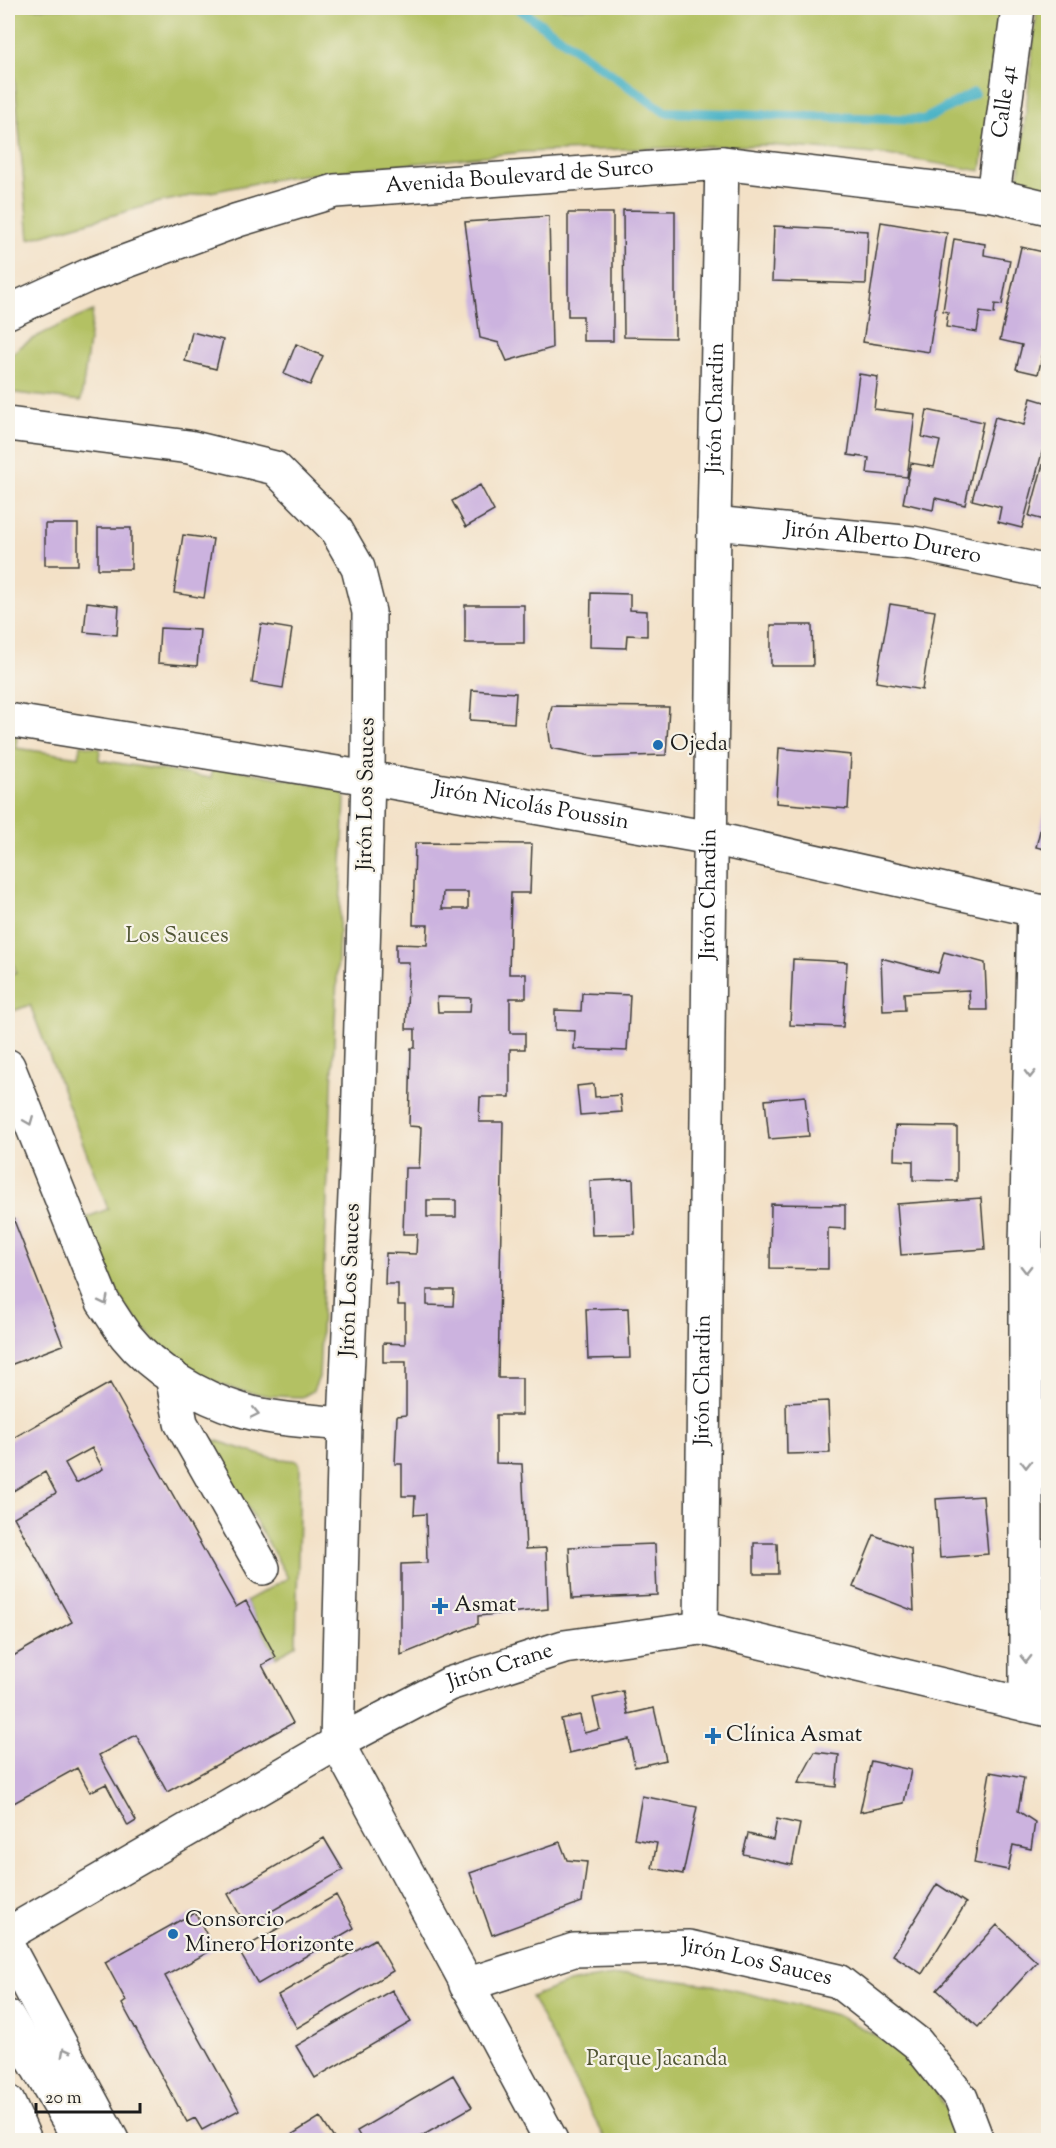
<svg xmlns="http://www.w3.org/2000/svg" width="1056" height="2148" font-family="'Sorts Mill Goudy',serif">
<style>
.green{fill:#b3c163;stroke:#686e40;stroke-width:1.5}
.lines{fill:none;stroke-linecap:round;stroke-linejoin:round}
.stream{stroke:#48b2c6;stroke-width:10}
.building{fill:#ccb3df;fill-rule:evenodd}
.street-casing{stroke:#3c3a36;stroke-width:36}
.secondary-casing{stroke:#3c3a36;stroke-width:36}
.highway-casing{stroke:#3c3a36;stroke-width:36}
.street{stroke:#fff;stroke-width:33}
.secondary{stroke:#fff;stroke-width:33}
.highway{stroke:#fff;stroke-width:33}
.oneway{stroke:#999}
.poi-dot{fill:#1f6fb2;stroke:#f7f3e8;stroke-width:2}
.labels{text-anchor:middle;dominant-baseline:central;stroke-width:4.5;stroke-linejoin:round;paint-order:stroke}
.street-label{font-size:22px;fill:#1c1c1c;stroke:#f7f3e8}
.poi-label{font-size:22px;fill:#1c1c1c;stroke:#f7f3e8;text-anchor:start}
.park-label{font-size:22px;fill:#515635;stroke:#f7f3e8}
</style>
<rect width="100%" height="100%" fill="#f7f3e8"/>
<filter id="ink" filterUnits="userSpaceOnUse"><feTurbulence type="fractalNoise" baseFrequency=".0167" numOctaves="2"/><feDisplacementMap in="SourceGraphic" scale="12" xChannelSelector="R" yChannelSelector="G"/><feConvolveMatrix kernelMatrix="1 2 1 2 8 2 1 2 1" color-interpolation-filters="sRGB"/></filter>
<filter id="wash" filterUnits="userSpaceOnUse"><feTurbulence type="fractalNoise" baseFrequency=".008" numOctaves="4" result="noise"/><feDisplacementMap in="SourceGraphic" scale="24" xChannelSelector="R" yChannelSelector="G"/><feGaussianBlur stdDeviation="1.35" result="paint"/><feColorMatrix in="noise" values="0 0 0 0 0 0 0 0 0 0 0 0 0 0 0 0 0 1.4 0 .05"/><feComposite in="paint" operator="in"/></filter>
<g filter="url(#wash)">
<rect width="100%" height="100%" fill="#f3e1c7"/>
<path class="green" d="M8,8H1003L981,171L887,155L769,145L523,152L287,177L160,202L29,239L11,41L8,40Z
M1037,8H1048V191L1026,187L1019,176Z
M93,311L81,401L8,392C7,383 5,368 8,360C15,342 75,319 93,311Z
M8,734L17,735L16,748L79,757L81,745L100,748L99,760L211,778L212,765L342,790L345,799L319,1377L313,1391L302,1397L270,1396L236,1390L202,1377L174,1356L151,1337L126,1307L107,1273L85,1218L108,1209L30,1005L8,1013V976L16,972L8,949Z
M208,1438L267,1457L298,1461L300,1467L296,1645L276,1657L246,1601L288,1578Z
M627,1974L712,1985L837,2015L883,2039L923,2070L957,2127L963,2140H606L531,1997L567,1983Z"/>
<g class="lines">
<path class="stream" d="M518,8L665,112L924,120L974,93"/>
</g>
<g id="blocks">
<path class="building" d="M623,210L675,211V338L624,337Z
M568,213H613V341H583V316H568Z
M549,216L552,348L507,361L499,343L480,338L465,222Z
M881,222L947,233L929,352L863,342Z
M774,226L868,231L866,284L772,281Z
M954,239L985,244L984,255L1010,260L1002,305L995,304L994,314L980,312L977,332L946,327L948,312L943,311Z
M1021,247L1048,253V350L1044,349L1038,374L1016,369L1022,345L1000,340Z
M192,332L223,340L216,369L185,361Z
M296,344L323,356L310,385L284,374Z
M859,374L878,377L874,409L915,414L907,477L867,473L869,458L848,455Z
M1031,398L1048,403V430L1022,528L998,522L1001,507L972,500L995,417L1024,425Z
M927,410L983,422L965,505L935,498L933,510L903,503L911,463L934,467L940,441L922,437Z
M1046,453L1048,454V521L1029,516Z
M480,485L494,511L466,527L452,501Z
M45,524H78V565H45Z
M98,528H131V569H98Z
M183,535L213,539L204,598L174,593Z
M591,593L630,594V610L647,611V636L627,635L626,648L590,647Z
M87,602L119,606L117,635L84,632Z
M890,604L935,611L922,690L876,682Z
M465,605H524V643H465Z
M261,624L292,629L283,688L252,683Z
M771,625H812L813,666H771Z
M160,628L200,630L197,666L158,663Z
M472,690L516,693L514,723L470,720Z
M552,706L669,707L666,755L597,757L551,748L548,725Z
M779,748L851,755L848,809L776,803Z
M1048,798V850L1036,847Z
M415,843L532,844L530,893H511L509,974H526V998H510V1033H525V1049H510V1097H480L479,1122H503L498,1378H522V1415H496V1463L522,1464L526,1549L546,1548L548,1609L478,1616V1624L401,1655V1564L427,1563L426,1514L414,1515L415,1496H402V1464H395L397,1416L406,1415V1362H383V1343L405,1344V1305H398V1284H385L386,1253L416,1254L417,1234H403L405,1168H419L420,1152L421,1127L409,1126L411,1048H415V1029H406L409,962H396V944L427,945L428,925H413ZM443,892H468V909H442ZM437,997L471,998L470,1012H438ZM427,1200H456V1217H427ZM427,1290H454L453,1306L427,1305Z
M944,952L985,963L987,1010H970L969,990L904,993L905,1010L883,1011L881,958L938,973Z
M793,959L847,962L843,1027L790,1025Z
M582,993L630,995L627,1051L574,1049L575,1031L555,1030V1010L581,1011Z
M594,1084L595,1097L620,1095L622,1112L580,1115L577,1086Z
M805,1096L809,1136L769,1139L765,1100Z
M895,1126L957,1127V1181L913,1180V1161L894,1160Z
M633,1179L635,1234L592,1235L590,1181Z
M981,1198L985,1249L901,1255L897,1204Z
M771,1204L845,1205V1229L828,1228V1269L770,1268Z
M13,1218L63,1345L10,1365L8,1360V1221Z
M628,1308L630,1358L588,1359L586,1309Z
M110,1383L236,1607L246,1601L276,1657L262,1665L293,1723L167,1792L136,1735L99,1755L136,1821L128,1826L106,1784L90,1792L77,1768L12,1804L8,1796V1659L72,1622L14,1517L56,1493L45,1472L8,1494V1441ZM92,1448L103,1469L76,1483L65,1463Z
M828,1401L830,1453L787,1454L786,1403Z
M983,1496L988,1554L940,1558L936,1499Z
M874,1535L911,1549L914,1611L853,1587Z
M754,1543H777L778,1574H754Z
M655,1544L657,1595L572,1599L569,1547Z
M623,1691L628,1714L654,1708L666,1760L635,1767L629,1739L569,1753L561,1719L580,1715L584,1733L600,1729L593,1698Z
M815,1752L839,1755L836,1787L798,1783Z
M871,1761L911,1770L904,1803L860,1812Z
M990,1772L1024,1778L1018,1811L1035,1822L1031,1849L1013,1845L1008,1870L974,1863Z
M642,1796L697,1807L683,1874L652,1868L657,1843L634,1839Z
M777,1819L800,1824L792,1865L743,1854L748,1834L773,1840Z
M324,1838L343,1870L246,1926L228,1894Z
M560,1842L567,1860L587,1862L582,1902L492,1935L470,1873Z
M937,1884L966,1903L922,1974L893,1955Z
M336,1895L354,1928L258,1984L239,1951Z
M195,1912L214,1949L165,1976L239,2110L202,2130L195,2118L187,2122L122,2004L126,2001L105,1962Z
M997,1925L1037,1962L978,2027L937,1990Z
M375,1939L393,1971L297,2028L278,1995Z
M392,1990L411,2022L315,2078L296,2046Z
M453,2075L472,2107L415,2140H362L357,2131Z
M320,2117L335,2140H283Z"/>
</g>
</g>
<g filter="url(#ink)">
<use href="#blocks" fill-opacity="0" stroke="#3c3a36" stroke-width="1.5"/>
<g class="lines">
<g class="street-casing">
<g id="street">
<path id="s1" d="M993,195L1018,8"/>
<path d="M8,424L189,447L275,468L335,528L358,568L369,612L368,778L358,1126L345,1424L337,1743L385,1831L551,2140"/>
<path id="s2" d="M714,523L913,543L1048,572"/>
<path id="s3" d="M8,720L368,778L711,838L1048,913"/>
<path d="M8,1066L103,1302C111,1313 118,1326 126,1336C154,1371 199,1397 241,1410C274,1420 311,1421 345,1424"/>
<path d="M172,1376L181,1423L263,1568"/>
<path id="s4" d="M701,1628L714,523L722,163"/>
<path d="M1026,1705V1245L1034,911"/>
<path id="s5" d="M8,1934L337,1743L449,1684L564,1647L701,1628L1048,1710"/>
<path id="s6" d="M466,1985L574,1950L689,1947L838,1981L917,2043L961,2098L977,2140"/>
</g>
</g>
<g class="secondary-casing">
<g id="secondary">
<path id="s7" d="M8,312L89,275L238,220L335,191L722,163L993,195L1048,208"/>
<path d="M8,1947L112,2140"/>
</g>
</g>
<g class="highway-casing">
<path id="highway" d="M8,2017L80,2140
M8,2102L25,2140"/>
</g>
<use href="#street" class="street"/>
<use href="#secondary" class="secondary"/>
<use href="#highway" class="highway"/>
</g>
<defs><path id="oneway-chevron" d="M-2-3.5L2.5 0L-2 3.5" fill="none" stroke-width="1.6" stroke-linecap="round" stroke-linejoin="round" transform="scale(1.5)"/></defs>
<g class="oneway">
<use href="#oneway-chevron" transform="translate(1030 1074) rotate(91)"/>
<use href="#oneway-chevron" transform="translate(29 1121) rotate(68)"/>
<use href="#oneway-chevron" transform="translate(1026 1269) rotate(90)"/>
<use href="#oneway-chevron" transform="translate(104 1301) rotate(63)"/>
<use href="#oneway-chevron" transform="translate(255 1413) rotate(12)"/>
<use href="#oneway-chevron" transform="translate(1026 1464) rotate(90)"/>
<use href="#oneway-chevron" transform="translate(1026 1659) rotate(90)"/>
<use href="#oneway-chevron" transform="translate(65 2052) rotate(-118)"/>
</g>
</g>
<g class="poi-dot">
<circle cx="658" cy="745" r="6"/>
<path d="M437 1597h6v6h6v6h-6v6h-6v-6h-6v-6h6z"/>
<path d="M710 1727h6v6h6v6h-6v6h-6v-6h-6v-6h6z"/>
<circle cx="173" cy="1934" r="6"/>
</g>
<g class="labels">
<g class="street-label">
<text stroke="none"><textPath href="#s1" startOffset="94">Calle 41</textPath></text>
<text stroke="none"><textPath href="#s7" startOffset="534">Avenida Boulevard de Surco</textPath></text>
<text stroke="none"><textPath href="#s4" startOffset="1220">Jirón Chardin</textPath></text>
<text stroke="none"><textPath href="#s2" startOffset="170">Jirón Alberto Durero</textPath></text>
<text transform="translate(367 794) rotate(-89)">Jirón Los Sauces</text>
<text stroke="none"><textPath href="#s3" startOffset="530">Jirón Nicolás Poussin</textPath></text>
<text stroke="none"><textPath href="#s4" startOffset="734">Jirón Chardin</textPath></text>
<text transform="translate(351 1280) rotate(-88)">Jirón Los Sauces</text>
<text stroke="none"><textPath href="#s4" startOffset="248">Jirón Chardin</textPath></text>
<text stroke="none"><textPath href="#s5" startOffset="561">Jirón Crane</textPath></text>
<text stroke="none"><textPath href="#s6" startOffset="298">Jirón Los Sauces</textPath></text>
</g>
<g class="poi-label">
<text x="670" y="745">Ojeda</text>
<text x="454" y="1606">Asmat</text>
<text x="726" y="1736">Clínica Asmat</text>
<text x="185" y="1921">Consorcio<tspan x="185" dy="25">Minero Horizonte</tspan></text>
</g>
<g class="park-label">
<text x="177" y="937">Los Sauces</text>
<text x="657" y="2060">Parque Jacanda</text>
</g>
</g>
<rect width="1056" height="2148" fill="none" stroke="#f7f3e8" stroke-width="30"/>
<path d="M36 2103v9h104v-9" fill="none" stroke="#1c1c1c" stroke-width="3"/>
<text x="45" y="2103" font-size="18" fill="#1c1c1c" stroke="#f7f3e8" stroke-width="4.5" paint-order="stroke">20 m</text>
</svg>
